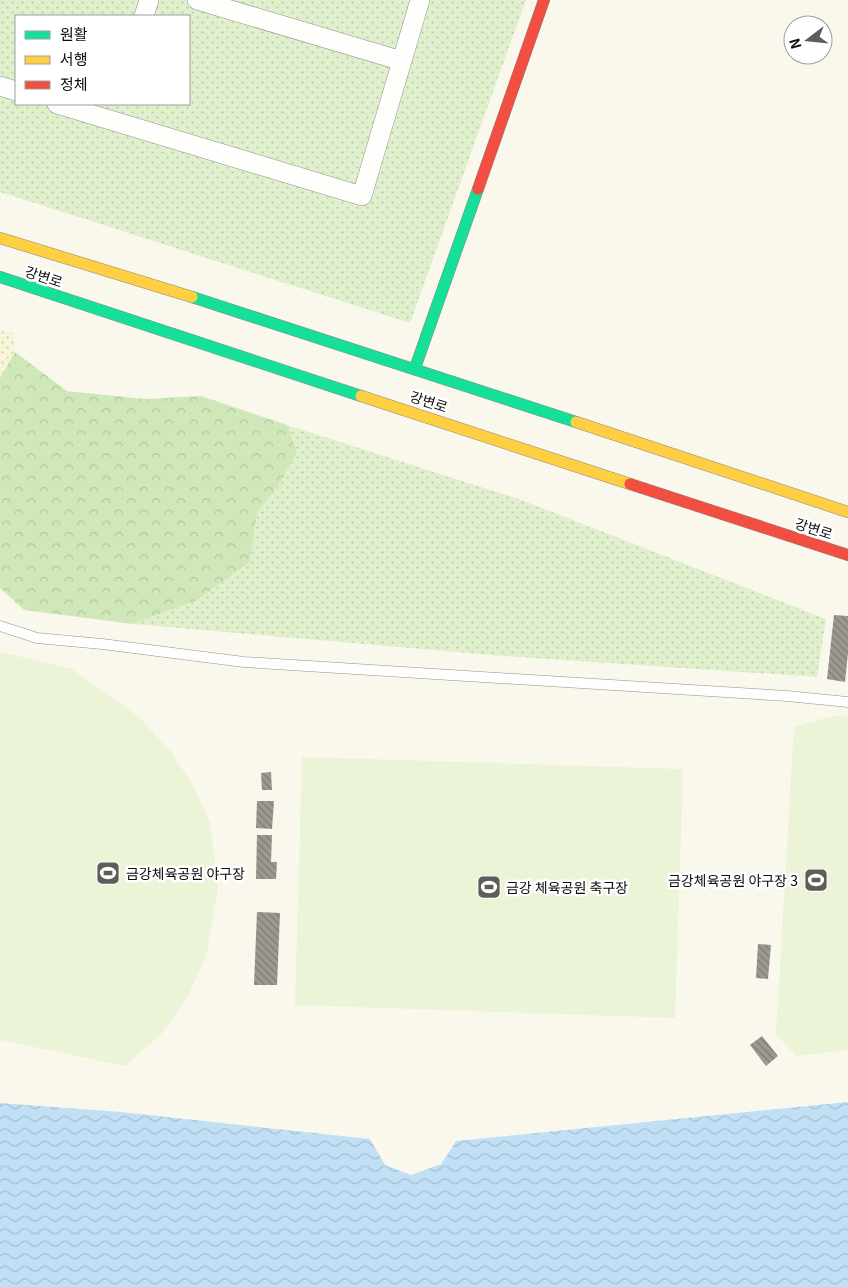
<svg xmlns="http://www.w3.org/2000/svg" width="848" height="1287" font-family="Georgia,'Noto Sans KR',serif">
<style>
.farmland{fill:url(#farmland-dots)}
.grass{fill:url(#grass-dots);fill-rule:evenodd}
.forest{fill:url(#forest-crowns)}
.pitch{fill:#ebf4d6}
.water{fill:url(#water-waves)}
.building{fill:url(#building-back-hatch)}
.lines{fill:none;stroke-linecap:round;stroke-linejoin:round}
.lane-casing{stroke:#92918c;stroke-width:11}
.street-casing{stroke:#92918c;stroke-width:20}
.fast-casing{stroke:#898883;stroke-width:12}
.slow-casing{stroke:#898883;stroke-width:12}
.jam-casing{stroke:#898883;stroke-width:12}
.lane{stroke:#fefefc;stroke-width:10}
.street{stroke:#fefefc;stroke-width:19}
.fast{stroke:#16e098;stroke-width:11}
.slow{stroke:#ffcf43;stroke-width:11}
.jam{stroke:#f24e42;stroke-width:11}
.labels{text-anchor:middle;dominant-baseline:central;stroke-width:5;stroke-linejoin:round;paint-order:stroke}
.street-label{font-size:14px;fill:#0a0a0a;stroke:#fff}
.poi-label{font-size:14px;fill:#0a0a0a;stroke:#fff;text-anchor:start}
</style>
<defs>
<pattern id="farmland-dots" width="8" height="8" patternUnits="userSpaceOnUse" patternTransform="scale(1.25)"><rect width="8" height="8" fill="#f7f6d8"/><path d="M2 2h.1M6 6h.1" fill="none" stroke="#d2d2b8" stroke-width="1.8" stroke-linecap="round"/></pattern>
<pattern id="grass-dots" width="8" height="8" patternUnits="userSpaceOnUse" patternTransform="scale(1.25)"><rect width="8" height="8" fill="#e0f0cc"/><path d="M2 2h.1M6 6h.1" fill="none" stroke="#bfccae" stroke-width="1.8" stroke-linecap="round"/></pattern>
<pattern id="forest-crowns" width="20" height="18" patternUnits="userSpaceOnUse" patternTransform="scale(1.25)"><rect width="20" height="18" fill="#d0e8b9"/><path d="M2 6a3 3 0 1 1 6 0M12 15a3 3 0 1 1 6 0" fill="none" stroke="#b1c69e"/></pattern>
<pattern id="water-waves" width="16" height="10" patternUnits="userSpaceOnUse" patternTransform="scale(1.25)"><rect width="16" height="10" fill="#c2e0f5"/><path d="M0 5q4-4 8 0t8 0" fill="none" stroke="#a5bfd1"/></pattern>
<pattern id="building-back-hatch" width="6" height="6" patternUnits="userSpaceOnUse" patternTransform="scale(1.25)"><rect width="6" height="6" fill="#9c9993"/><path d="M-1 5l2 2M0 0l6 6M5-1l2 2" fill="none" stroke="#7d7b76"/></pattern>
</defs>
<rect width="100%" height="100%" fill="#faf8ed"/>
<path class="farmland" d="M0,329L13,333L15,352L0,378Z"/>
<path class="grass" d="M0,0H526L410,323L0,192ZM16,16H189V104H16Z
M287,425L519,499L826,619L817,677L503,656L133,624L197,600L250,562L257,513L281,482L297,452Z"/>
<path class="forest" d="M15,352L67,391L145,399L201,396L287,425L297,452L281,482L257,513L250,562L197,600L133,624L24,610L0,588V378Z"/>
<path class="pitch" d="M0,652L72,669L138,716L171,752L194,787L210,823L218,887L206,957L187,998L162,1033L125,1066L0,1040Z
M848,715V1050L796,1056L776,1034L794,727L829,717Z
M302,757L683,769L675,1018L295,1005Z"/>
<path class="water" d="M848,1102V1287H0V1103L121,1112L370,1139L385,1165L411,1175L441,1164L456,1141Z"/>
<path class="building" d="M834,615L848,616V653L845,682L827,679Z
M271,772L272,790H262L261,773Z
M257,801H274L272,829L256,828Z
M257,835H272L271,862H277L276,879H256Z
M257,912L280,913L277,985H254Z
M758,944L771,945L768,979L756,978Z
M762,1036L778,1056L766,1066L750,1045Z"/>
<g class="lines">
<g class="lane-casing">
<path id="lane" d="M0,626L37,638L102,644L244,662L787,696L848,702"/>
</g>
<g class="street-casing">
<path id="street" d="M197,0L402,61
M144,16L149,0
M0,86L16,91
M57,104L362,196L420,0"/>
</g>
<g class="fast-casing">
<path id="fast" d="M0,277L361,396
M192,297L576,422
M415,368L478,189"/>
</g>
<g class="slow-casing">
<path id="slow" d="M0,238L192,297
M361,396L630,484
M576,422L848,512"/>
</g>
<g class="jam-casing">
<path id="jam" d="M478,189L544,0
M630,484L848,555"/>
</g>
<use href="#lane" class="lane"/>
<use href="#street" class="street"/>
<use href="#fast" class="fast"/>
<use href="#slow" class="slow"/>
<use href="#jam" class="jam"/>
</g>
<defs>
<g id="stadium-square" transform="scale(1.25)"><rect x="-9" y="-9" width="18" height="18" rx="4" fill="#5e5d59" stroke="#fff"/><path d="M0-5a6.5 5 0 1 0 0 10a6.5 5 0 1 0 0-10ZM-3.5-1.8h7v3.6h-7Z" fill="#fff"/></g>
</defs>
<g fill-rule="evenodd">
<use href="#stadium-square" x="108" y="873"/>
<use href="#stadium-square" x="816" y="880"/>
<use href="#stadium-square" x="489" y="887"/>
</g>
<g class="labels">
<g class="street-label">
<text transform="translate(44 276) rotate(18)">강변로</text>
<text transform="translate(429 401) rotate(18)">강변로</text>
<text transform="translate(814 528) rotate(18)">강변로</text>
</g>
<g class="poi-label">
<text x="126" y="873">금강체육공원 야구장</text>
<text x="798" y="880" text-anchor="end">금강체육공원 야구장 3</text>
<text x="506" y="887">금강 체육공원 축구장</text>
</g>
</g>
<rect x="15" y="15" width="175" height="90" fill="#ffffff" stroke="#9d9d9d"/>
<rect x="25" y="31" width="25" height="8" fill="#16e098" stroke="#9d9d9d"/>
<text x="60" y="40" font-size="15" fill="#0a0a0a">원활</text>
<rect x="25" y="56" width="25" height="8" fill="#ffcf43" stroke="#9d9d9d"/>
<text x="60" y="65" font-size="15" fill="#0a0a0a">서행</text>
<rect x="25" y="81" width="25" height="8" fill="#f24e42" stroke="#9d9d9d"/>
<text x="60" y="90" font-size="15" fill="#0a0a0a">정체</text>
<g transform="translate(808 40) rotate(254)"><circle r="24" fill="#ffffff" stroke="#9d9d9d"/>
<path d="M0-4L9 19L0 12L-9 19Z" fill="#5e5d59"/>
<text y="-8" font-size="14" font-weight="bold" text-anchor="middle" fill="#0a0a0a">N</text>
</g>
</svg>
